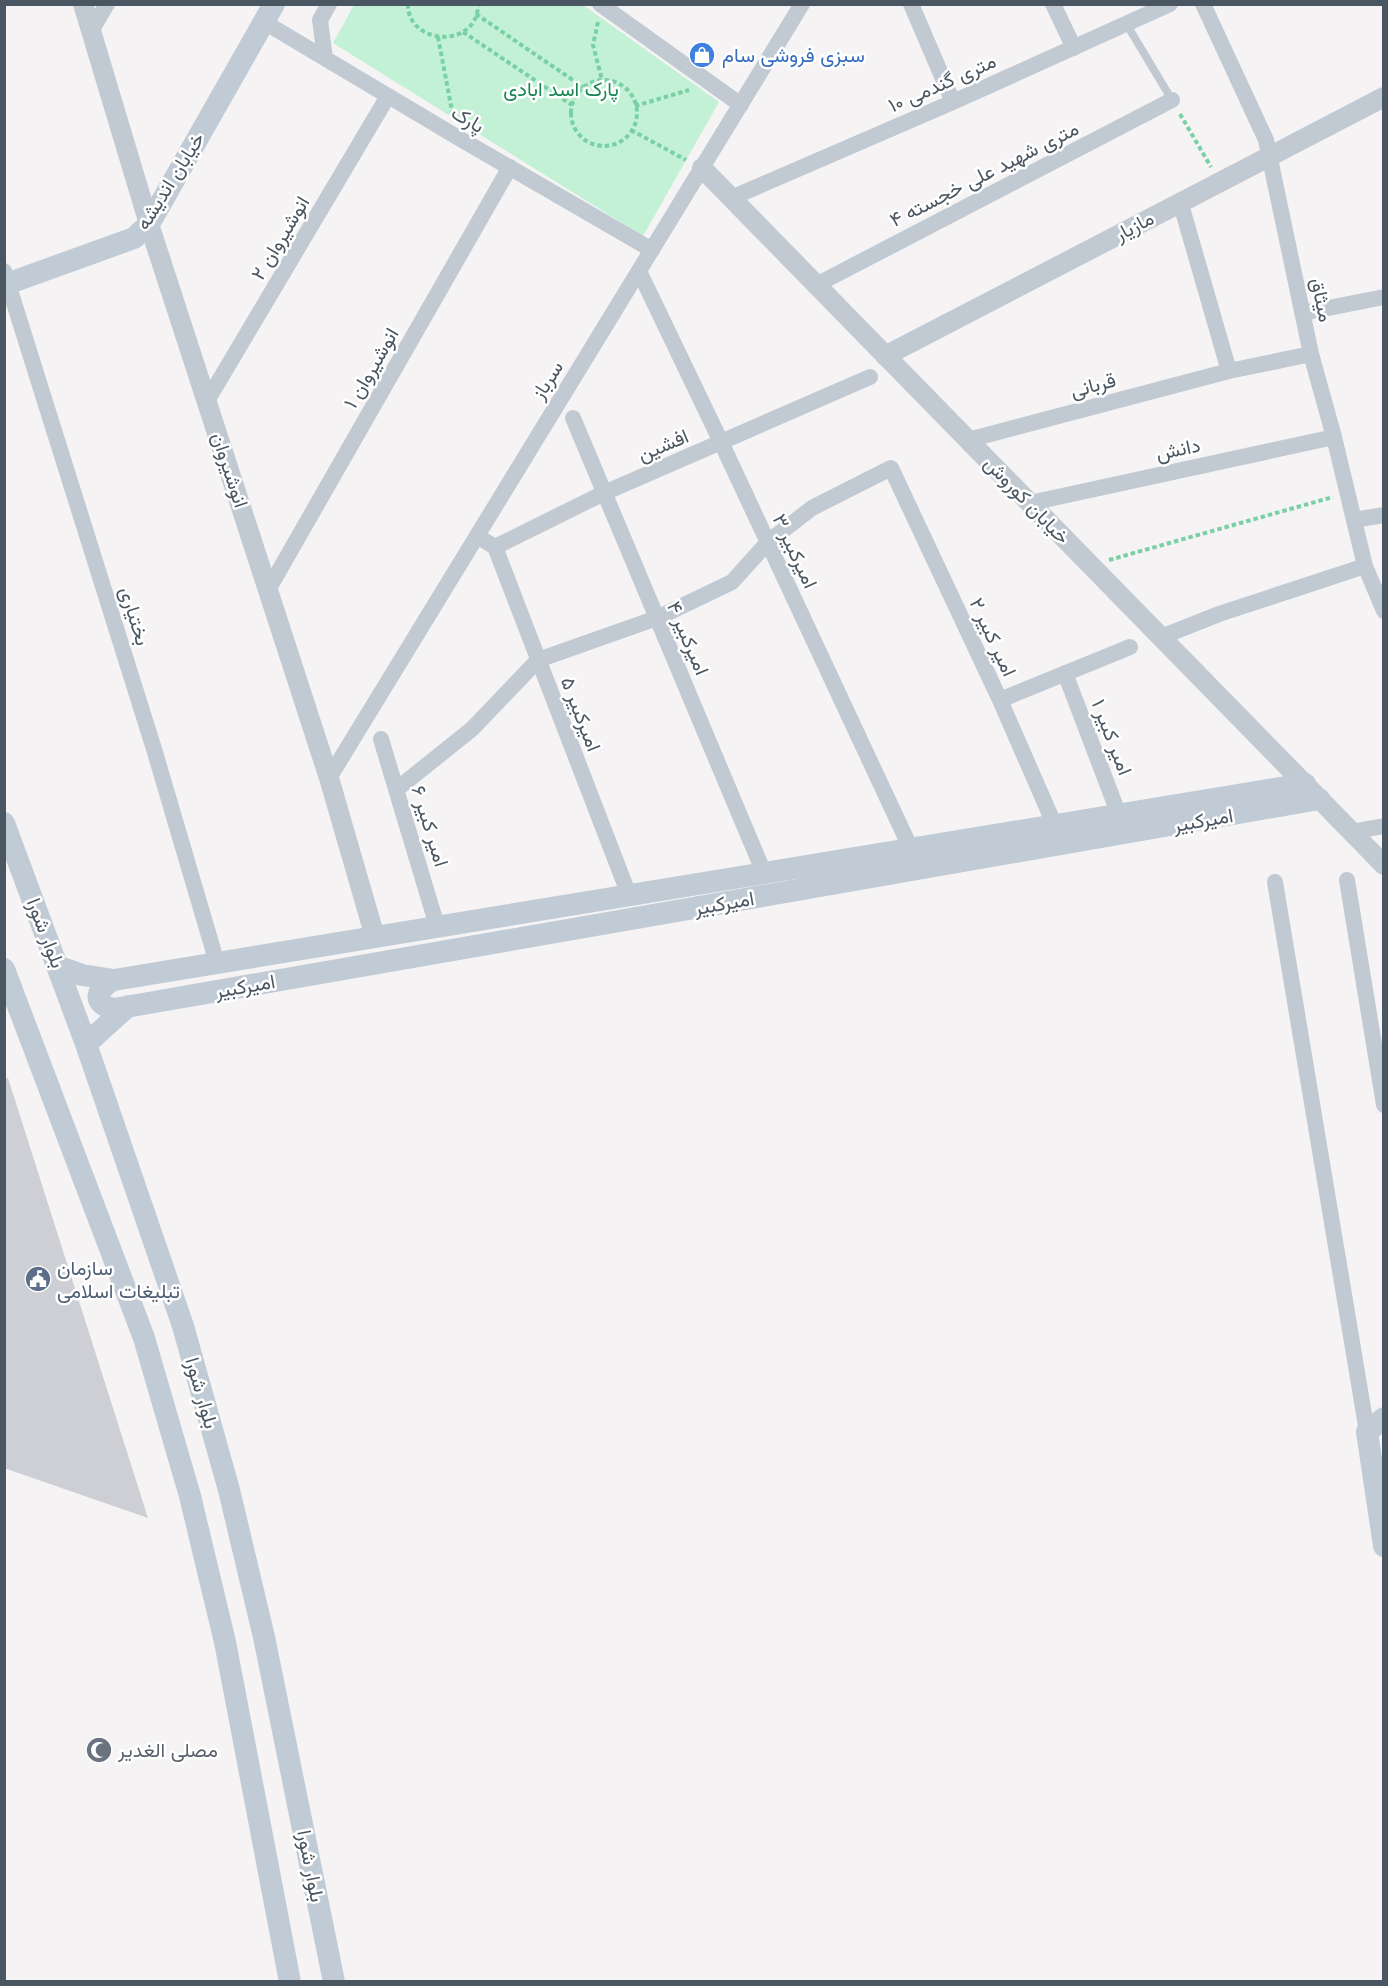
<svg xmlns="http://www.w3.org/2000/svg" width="1388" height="1986" font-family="Arial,Vazirmatn,sans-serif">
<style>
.green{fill:#c3f1d5}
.building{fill:#cdcfd5}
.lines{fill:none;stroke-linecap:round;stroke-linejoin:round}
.path{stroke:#7ad0a6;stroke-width:4;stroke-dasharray:4.5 3;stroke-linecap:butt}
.service{stroke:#c1cad2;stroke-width:8}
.minor{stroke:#c1cad2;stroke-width:16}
.tertiary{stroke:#c1cad2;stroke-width:20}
.secondary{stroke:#c1cbd6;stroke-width:22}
.labels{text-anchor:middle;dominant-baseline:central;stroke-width:5;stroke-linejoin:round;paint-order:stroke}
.shop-label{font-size:20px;fill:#366cbe;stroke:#fff;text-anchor:start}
.street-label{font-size:20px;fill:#4a5661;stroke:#fff}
.park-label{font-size:20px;fill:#17864f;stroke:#fff}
.service-label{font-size:20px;fill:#4e5e75;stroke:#fff;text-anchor:start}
.worship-label{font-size:20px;fill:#5b616d;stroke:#fff;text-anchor:start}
</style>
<rect width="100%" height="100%" fill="#f5f3f3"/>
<path class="green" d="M354,5H583L719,102L643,236L333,43Z"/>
<path class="building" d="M8,1078L148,1518L4,1468V1079Z"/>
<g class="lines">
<path class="path" d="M408,4C407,39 460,49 475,19C477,15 478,9 479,4
M476,14L583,87
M598,22L593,45L602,80
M463,32L572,105
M438,37L453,116
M571 113a33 33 0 1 1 66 0a33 33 0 1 1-66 0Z
M635,106L689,90
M1180,114L1211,167
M631,130L686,160
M1109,560L1333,497"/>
<path class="service" d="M1127,25L1172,100"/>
<path class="minor" d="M600,4L741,105
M911,4L953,102
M1053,4L1074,48
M1203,4L1266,140L1311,354L1334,437L1365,566L1384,611
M264,22L457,137L652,250
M90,33L107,4
M325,58L320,20L329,4
M731,198L953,102L1170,4
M4,271L154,749L217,963
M639,271L721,442L911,849
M816,285L1172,100
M1303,313L1384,297
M1229,371L1311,354
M207,401L388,96
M573,418L764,873
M968,440L1229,371L1180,201
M1030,503L1334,437
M1354,520L1384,515
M477,536L495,547L604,493L870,377
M495,547L629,895
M268,590L510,167
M1161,637L1219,614L1365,566
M1065,673L1119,815
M1000,700L1130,647
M381,739L437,926
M329,778L802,4
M397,789L472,729L538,660L657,618L732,582L768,542L812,508L891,468L1000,700L1055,826
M1351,832L1384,826
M1347,880L1384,1105
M1275,882L1367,1432"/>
<path class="tertiary" d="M83,4L149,224L329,778L375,937
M702,168L1384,865
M885,356L1384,97"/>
<path class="secondary" d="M4,285L134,238L149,224L274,4
M1305,784L114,980C96,988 91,1004 114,1009L1319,799
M4,823L86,1044L183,1326L229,1490L264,1637L334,1982
M59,967L82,975L114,980
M4,969L144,1338L190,1496L225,1642L290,1982
M86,1044L128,1006
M1384,1418L1367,1432L1384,1546"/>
</g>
<defs>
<g id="shop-disc" transform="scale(1.35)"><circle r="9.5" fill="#3f7fe0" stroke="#fff"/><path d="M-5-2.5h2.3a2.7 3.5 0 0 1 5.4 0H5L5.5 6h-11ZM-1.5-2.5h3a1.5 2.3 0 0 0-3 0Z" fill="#fff"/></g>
<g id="civic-disc" transform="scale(1.35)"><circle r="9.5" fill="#5c6f8a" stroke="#fff"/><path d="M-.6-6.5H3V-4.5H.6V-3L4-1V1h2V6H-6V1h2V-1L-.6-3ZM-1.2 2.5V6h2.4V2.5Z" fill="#fff"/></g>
<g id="mosque-disc" transform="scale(1.35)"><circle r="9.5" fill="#6b7280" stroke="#fff"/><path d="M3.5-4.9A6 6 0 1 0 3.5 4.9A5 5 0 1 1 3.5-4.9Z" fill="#fff"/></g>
</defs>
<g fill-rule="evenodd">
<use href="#shop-disc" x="702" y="55"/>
<use href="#civic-disc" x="38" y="1279"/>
<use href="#mosque-disc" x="99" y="1750"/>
</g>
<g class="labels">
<g class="shop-label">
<text x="722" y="55">سبزی فروشی سام</text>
</g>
<g class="street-label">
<text transform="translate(942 83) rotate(-24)">۱۰ متری گندمی</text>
<text transform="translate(468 119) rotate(30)">پارک</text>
<text transform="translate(984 174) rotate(-27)">۴ متری شهید علی خجسته</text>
<text transform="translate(170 181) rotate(-58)">خیابان اندیشه</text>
<text transform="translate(1134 226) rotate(-28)">مازیار</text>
<text transform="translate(280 238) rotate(-59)">انوشیروان ۲</text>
<text transform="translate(1322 300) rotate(78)">میثاق</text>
<text transform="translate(371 368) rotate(-60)">انوشیروان ۱</text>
<text transform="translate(547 380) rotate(-58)">سرباز</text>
<text transform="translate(1093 385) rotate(-15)">قربانی</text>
<text transform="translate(663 445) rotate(-23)">افشین</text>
<text transform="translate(1178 449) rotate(-12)">دانش</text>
<text transform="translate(230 470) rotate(72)">انوشیروان</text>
<text transform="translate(1027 500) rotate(46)">خیابان کوروش</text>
<text transform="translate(795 551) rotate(65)">امیرکبیر ۳</text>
<text transform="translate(135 616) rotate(73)">بختیاری</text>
<text transform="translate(993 637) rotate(65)">امیر کبیر ۲</text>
<text transform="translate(688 638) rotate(67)">امیرکبیر ۴</text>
<text transform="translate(581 714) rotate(69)">امیرکبیر ۵</text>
<text transform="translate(1112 737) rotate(69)">امیر کبیر ۱</text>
<text transform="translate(1203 820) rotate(-10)">امیرکبیر</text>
<text transform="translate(430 826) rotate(73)">امیر کبیر ۶</text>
<text transform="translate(724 903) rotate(-10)">امیرکبیر</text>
<text transform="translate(46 933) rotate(69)">بلوار شورا</text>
<text transform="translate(245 986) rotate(-10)">امیرکبیر</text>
<text transform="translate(202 1393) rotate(74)">بلوار شورا</text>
<text transform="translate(311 1866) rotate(79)">بلوار شورا</text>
</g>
<g class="park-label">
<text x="561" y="89">پارک اسد ابادی</text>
</g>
<g class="service-label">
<text x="57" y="1268">سازمان<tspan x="57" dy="23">تبلیغات اسلامی</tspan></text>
</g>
<g class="worship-label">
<text x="118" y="1750">مصلی الغدیر</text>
</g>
</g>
<rect width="1388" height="1986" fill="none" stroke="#4a5661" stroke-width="12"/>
</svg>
